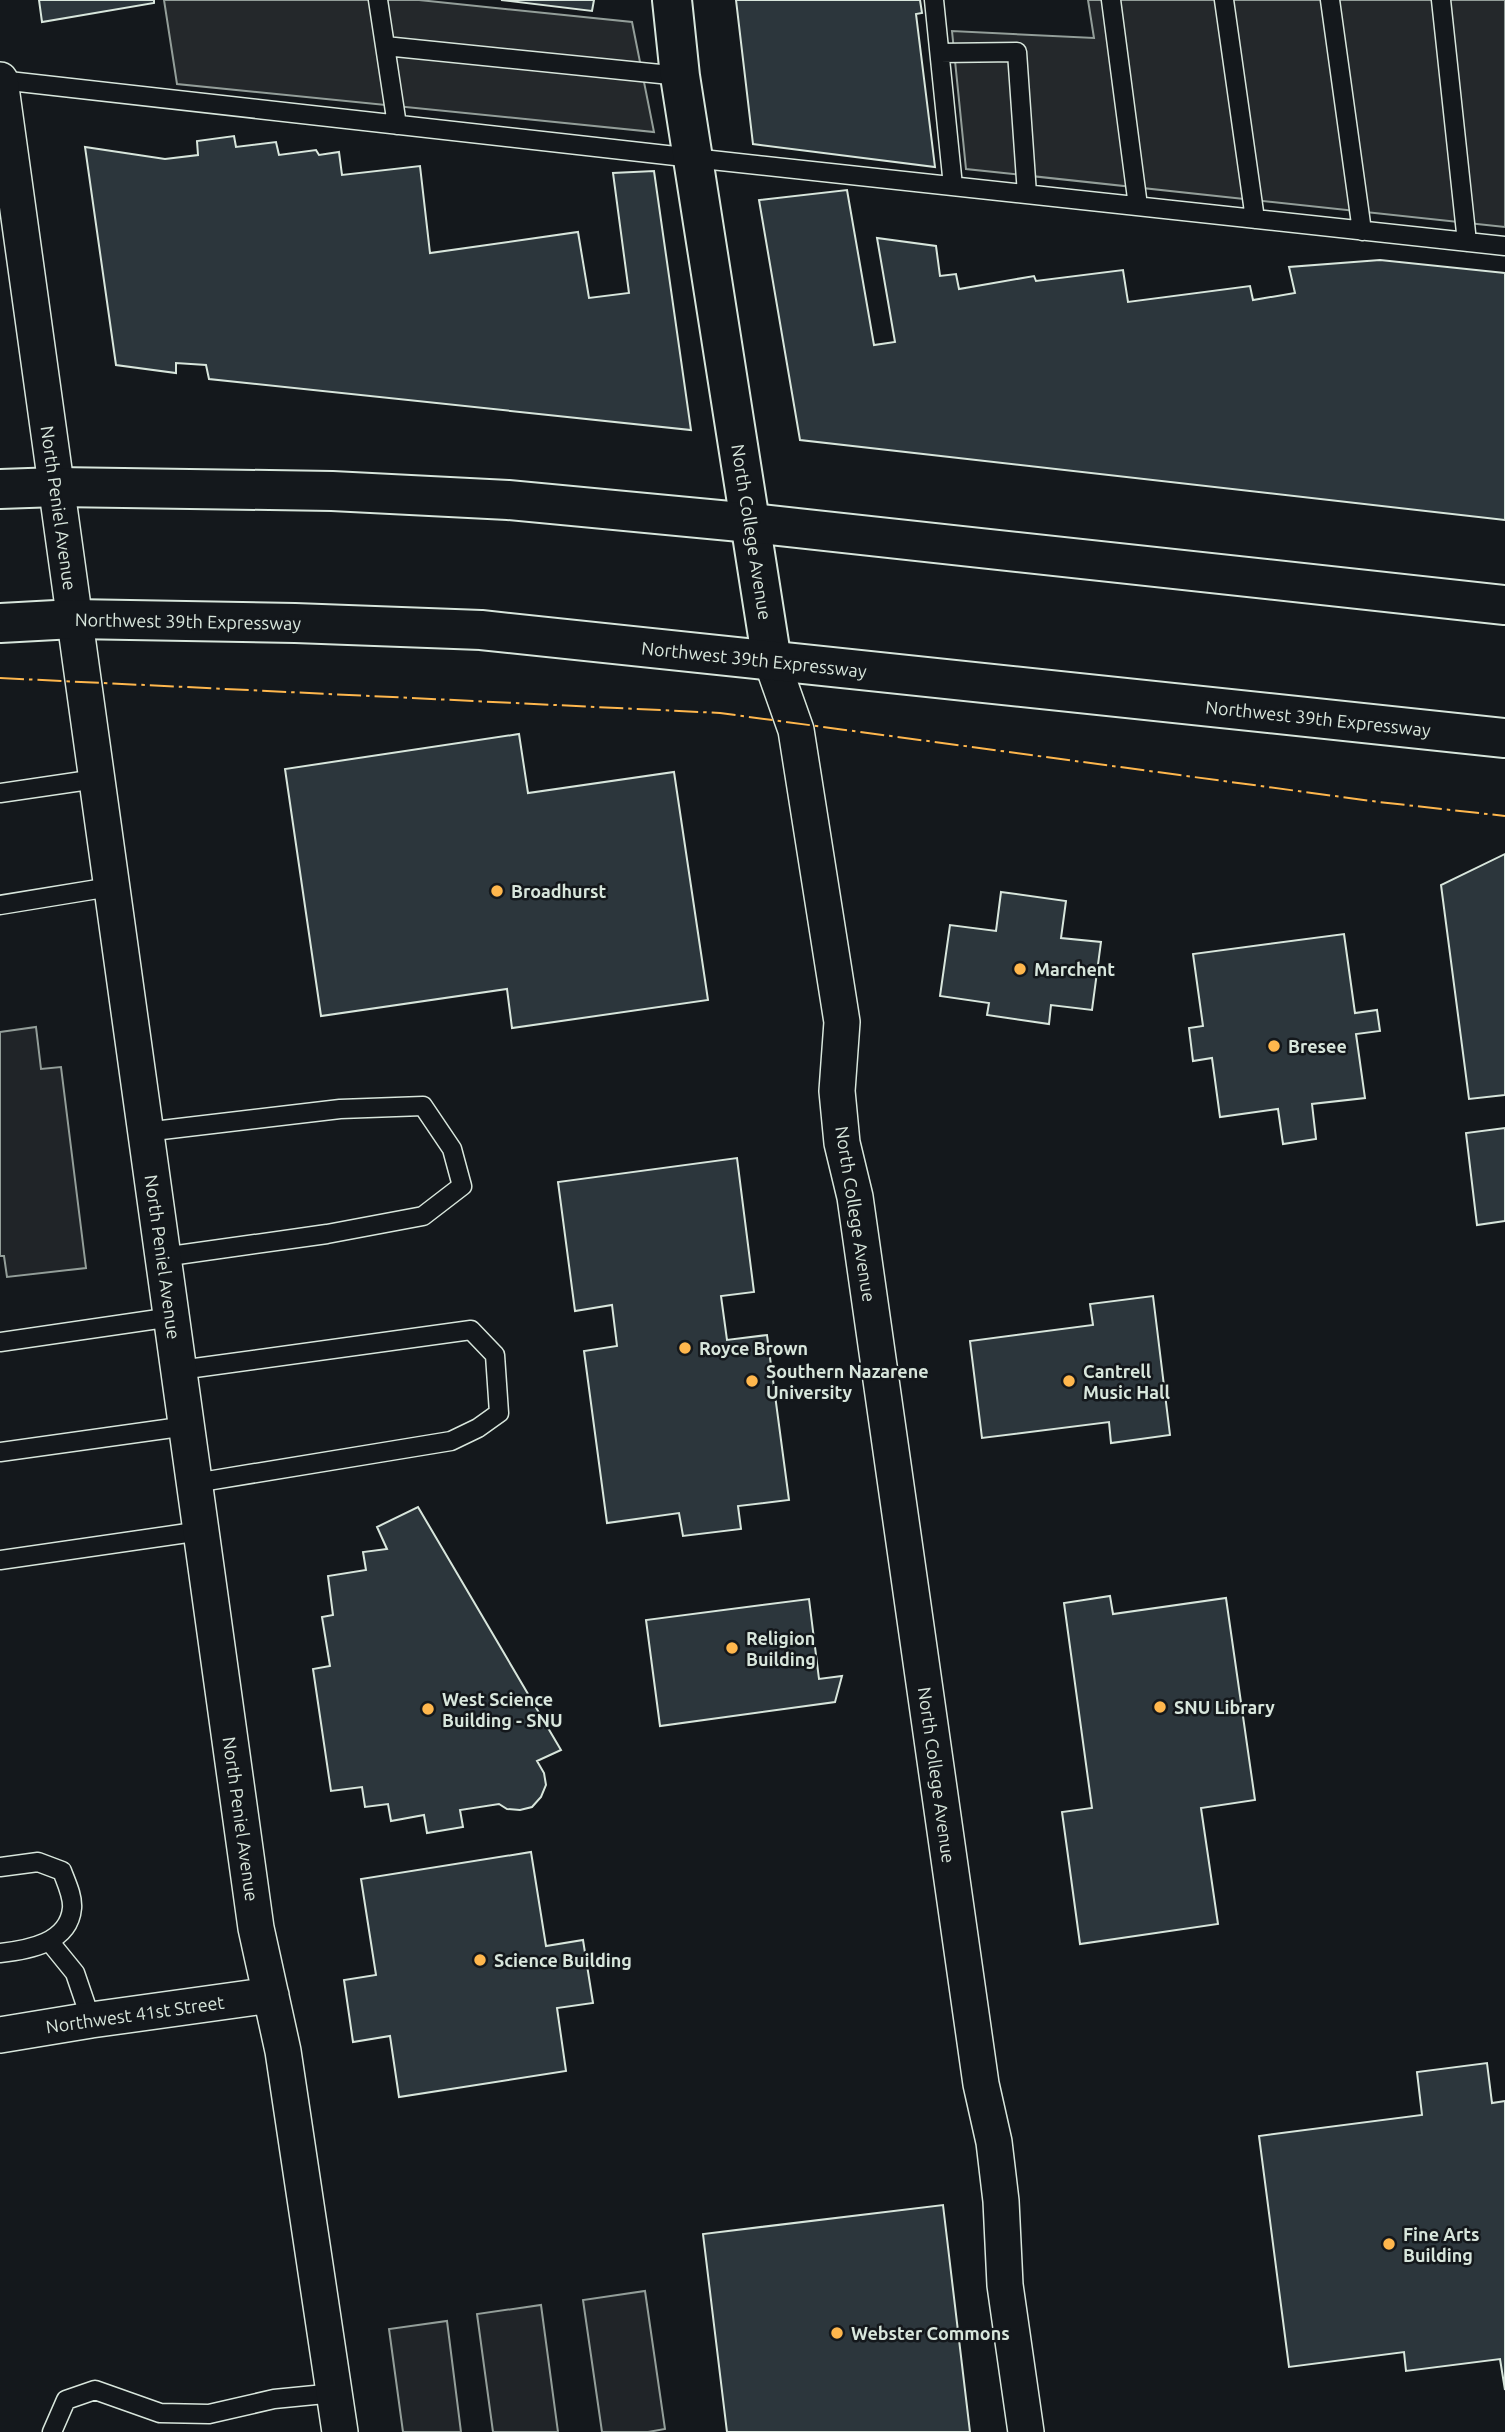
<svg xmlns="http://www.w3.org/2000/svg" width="1505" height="2432" font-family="Ubuntu,sans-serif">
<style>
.green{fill:#202428;stroke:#939e99;stroke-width:2}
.parking{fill:#24282b;stroke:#939e99;stroke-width:2}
.building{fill:#2c363c;stroke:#d8e6dc;stroke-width:2}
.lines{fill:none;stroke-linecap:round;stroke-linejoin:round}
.lane-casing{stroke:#d8e6dc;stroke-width:21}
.street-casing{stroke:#d8e6dc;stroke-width:38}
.secondary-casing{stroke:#d8e6dc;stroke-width:42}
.highway-casing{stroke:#d8e6dc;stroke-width:42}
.lane{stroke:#14181c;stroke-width:18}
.street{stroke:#14181c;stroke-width:35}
.secondary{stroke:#14181c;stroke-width:38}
.highway{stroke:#14181c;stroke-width:38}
.power{stroke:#ffb74d;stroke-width:2;stroke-dasharray:24 5 3.5 5;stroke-linecap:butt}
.poi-dot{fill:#ffb74d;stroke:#14181c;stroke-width:2.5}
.labels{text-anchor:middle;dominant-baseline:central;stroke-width:5;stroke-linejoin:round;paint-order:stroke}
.street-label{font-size:18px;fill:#d8e6dc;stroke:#14181c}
.poi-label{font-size:18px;font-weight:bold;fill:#d8e6dc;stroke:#14181c;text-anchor:start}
</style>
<rect width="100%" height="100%" fill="#14181c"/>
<path class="green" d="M36,1027L41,1069L61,1067L86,1268L7,1277L4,1256H0V1032Z
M645,2291L665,2429L648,2432H602L583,2300Z
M541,2305L558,2432H493L477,2314Z
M447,2321L461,2432H403L389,2329Z"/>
<path class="parking" d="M164,0H419L632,22L654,132L177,84Z
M1088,0H1505V227L966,169L952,31L1094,38Z"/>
<path class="building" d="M39,0H154V3L42,22Z
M501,0H594L592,11Z
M736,0H920L922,13L916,14L935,167L753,144Z
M234,136L236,147L276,142L279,155L316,150L319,155L339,152L342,175L420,166L430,253L578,232L589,298L629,293L613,173L654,171L691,430L209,379L206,365L176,363V373L116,365L85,147L165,159L198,155L197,141Z
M847,190L874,345L895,342L877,238L936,246L940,276L956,274L959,289L1034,276L1036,281L1123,270L1128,302L1250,286L1253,300L1295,293L1289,267L1380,260L1505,273V520L800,440L759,200Z
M519,734L528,793L674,772L708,1000L512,1028L507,989L321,1016L285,769Z
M1505,854V1095L1469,1099L1441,885Z
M1001,892L1066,901L1061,938L1101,942L1092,1010L1051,1005L1049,1024L987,1015L989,1003L940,996L950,925L996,931Z
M1344,934L1355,1013L1377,1010L1380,1031L1356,1034L1365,1098L1312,1104L1316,1139L1283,1144L1278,1109L1220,1117L1212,1058L1193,1061L1189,1028L1203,1026L1193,954Z
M1505,1128V1221L1477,1225L1466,1133Z
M737,1158L754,1292L721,1296L727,1340L767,1335L789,1500L738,1506L741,1529L683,1536L679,1513L607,1523L584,1351L617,1346L612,1305L575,1311L558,1182Z
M1153,1296L1170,1435L1111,1443L1109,1422L982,1438L970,1341L1093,1325L1090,1304Z
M418,1507L561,1750L537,1761L544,1773L546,1785L541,1797L532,1807L520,1810L507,1809L499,1804L460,1810L463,1827L427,1833L424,1815L391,1821L388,1804L365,1807L362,1787L331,1791L313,1669L330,1666L322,1617L333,1615L328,1576L366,1570L363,1552L387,1549L377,1527Z
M1110,1596L1113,1614L1226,1598L1255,1800L1201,1808L1218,1924L1080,1944L1062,1812L1092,1808L1064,1603Z
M809,1599L819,1679L842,1676L835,1702L660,1726L646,1620Z
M531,1852L546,1946L583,1940L593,2003L557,2008L566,2071L399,2097L390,2036L353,2042L344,1980L376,1975L361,1879Z
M1487,2063L1492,2103L1505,2101V2390L1500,2359L1406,2371L1404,2352L1289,2367L1259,2136L1422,2115L1417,2072Z
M943,2205L970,2432H727L703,2234Z"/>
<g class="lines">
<g class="lane-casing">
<path id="lane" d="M378,0L397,125
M934,0L953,186
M1111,0L1138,206
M1224,0L1255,219
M1330,0L1362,231
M1441,0L1467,242
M385,46L680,76
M940,53L1017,52L1027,194
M0,80L693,158L1505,246
M0,793L96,779
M0,905L110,887
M145,1132L340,1109L423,1106L452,1149L462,1186L423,1216L327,1234L163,1257
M0,1342L172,1317
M180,1370L471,1330L495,1355L499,1413L478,1428L451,1441L195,1483
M0,1452L187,1426
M0,1560L201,1531
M0,1867L38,1862L62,1871C66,1882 73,1896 72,1908C69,1943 28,1950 0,1953
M49,1941L75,1973L91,2020
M52,2432L66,2400L95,2390L160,2413L209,2414L274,2399L335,2393"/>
</g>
<g class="street-casing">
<path id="street" d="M0,80L256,1928L283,2051L340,2432
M772,662L796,730L842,1022L837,1091L842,1143L855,1197L981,2084L994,2142L1001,2201L1005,2285L1026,2432
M0,2035L91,2020L271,1995"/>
</g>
<g class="secondary-casing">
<path id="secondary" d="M672,0L680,76L772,662"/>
</g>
<g class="highway-casing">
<path id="highway" d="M0,489L57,487L332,491L508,500L751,523L1505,605
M0,623L74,619L295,623L481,630L1505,738"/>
</g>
<use href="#lane" class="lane"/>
<use href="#street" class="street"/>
<use href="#secondary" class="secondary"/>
<use href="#highway" class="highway"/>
<path class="power" d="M0,678L720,713L1379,802L1505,816"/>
</g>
<g class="poi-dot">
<circle cx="497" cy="891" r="7"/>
<circle cx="1020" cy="969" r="7"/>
<circle cx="1274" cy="1046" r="7"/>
<circle cx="685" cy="1348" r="7"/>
<circle cx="752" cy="1381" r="7"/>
<circle cx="1069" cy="1381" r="7"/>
<circle cx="732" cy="1648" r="7"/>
<circle cx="1160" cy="1707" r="7"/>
<circle cx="428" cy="1709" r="7"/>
<circle cx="480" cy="1960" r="7"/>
<circle cx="1389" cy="2244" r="7"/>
<circle cx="837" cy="2333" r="7"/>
</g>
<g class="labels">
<g class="street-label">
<text transform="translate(59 508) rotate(82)">North Peniel Avenue</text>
<text transform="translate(752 532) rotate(81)">North College Avenue</text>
<text transform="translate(188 621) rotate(1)">Northwest 39th Expressway</text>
<text transform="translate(754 659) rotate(6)">Northwest 39th Expressway</text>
<text transform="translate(1318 718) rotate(6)">Northwest 39th Expressway</text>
<text transform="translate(856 1214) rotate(81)">North College Avenue</text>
<text transform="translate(163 1257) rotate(82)">North Peniel Avenue</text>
<text transform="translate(937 1775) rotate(82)">North College Avenue</text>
<text transform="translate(241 1819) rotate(82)">North Peniel Avenue</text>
<text transform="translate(135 2014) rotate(-8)">Northwest 41st Street</text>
</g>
<g class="poi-label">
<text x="511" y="891">Broadhurst</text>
<text x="1034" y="969">Marchent</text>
<text x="1288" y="1046">Bresee</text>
<text x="699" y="1348">Royce Brown</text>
<text x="766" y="1371">Southern Nazarene<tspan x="766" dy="21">University</tspan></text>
<text x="1083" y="1371">Cantrell<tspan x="1083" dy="21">Music Hall</tspan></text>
<text x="746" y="1638">Religion<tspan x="746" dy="21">Building</tspan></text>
<text x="442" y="1699">West Science<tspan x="442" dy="21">Building - SNU</tspan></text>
<text x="1174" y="1707">SNU Library</text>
<text x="494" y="1960">Science Building</text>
<text x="1403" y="2234">Fine Arts<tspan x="1403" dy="21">Building</tspan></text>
<text x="851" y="2333">Webster Commons</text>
</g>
</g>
</svg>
